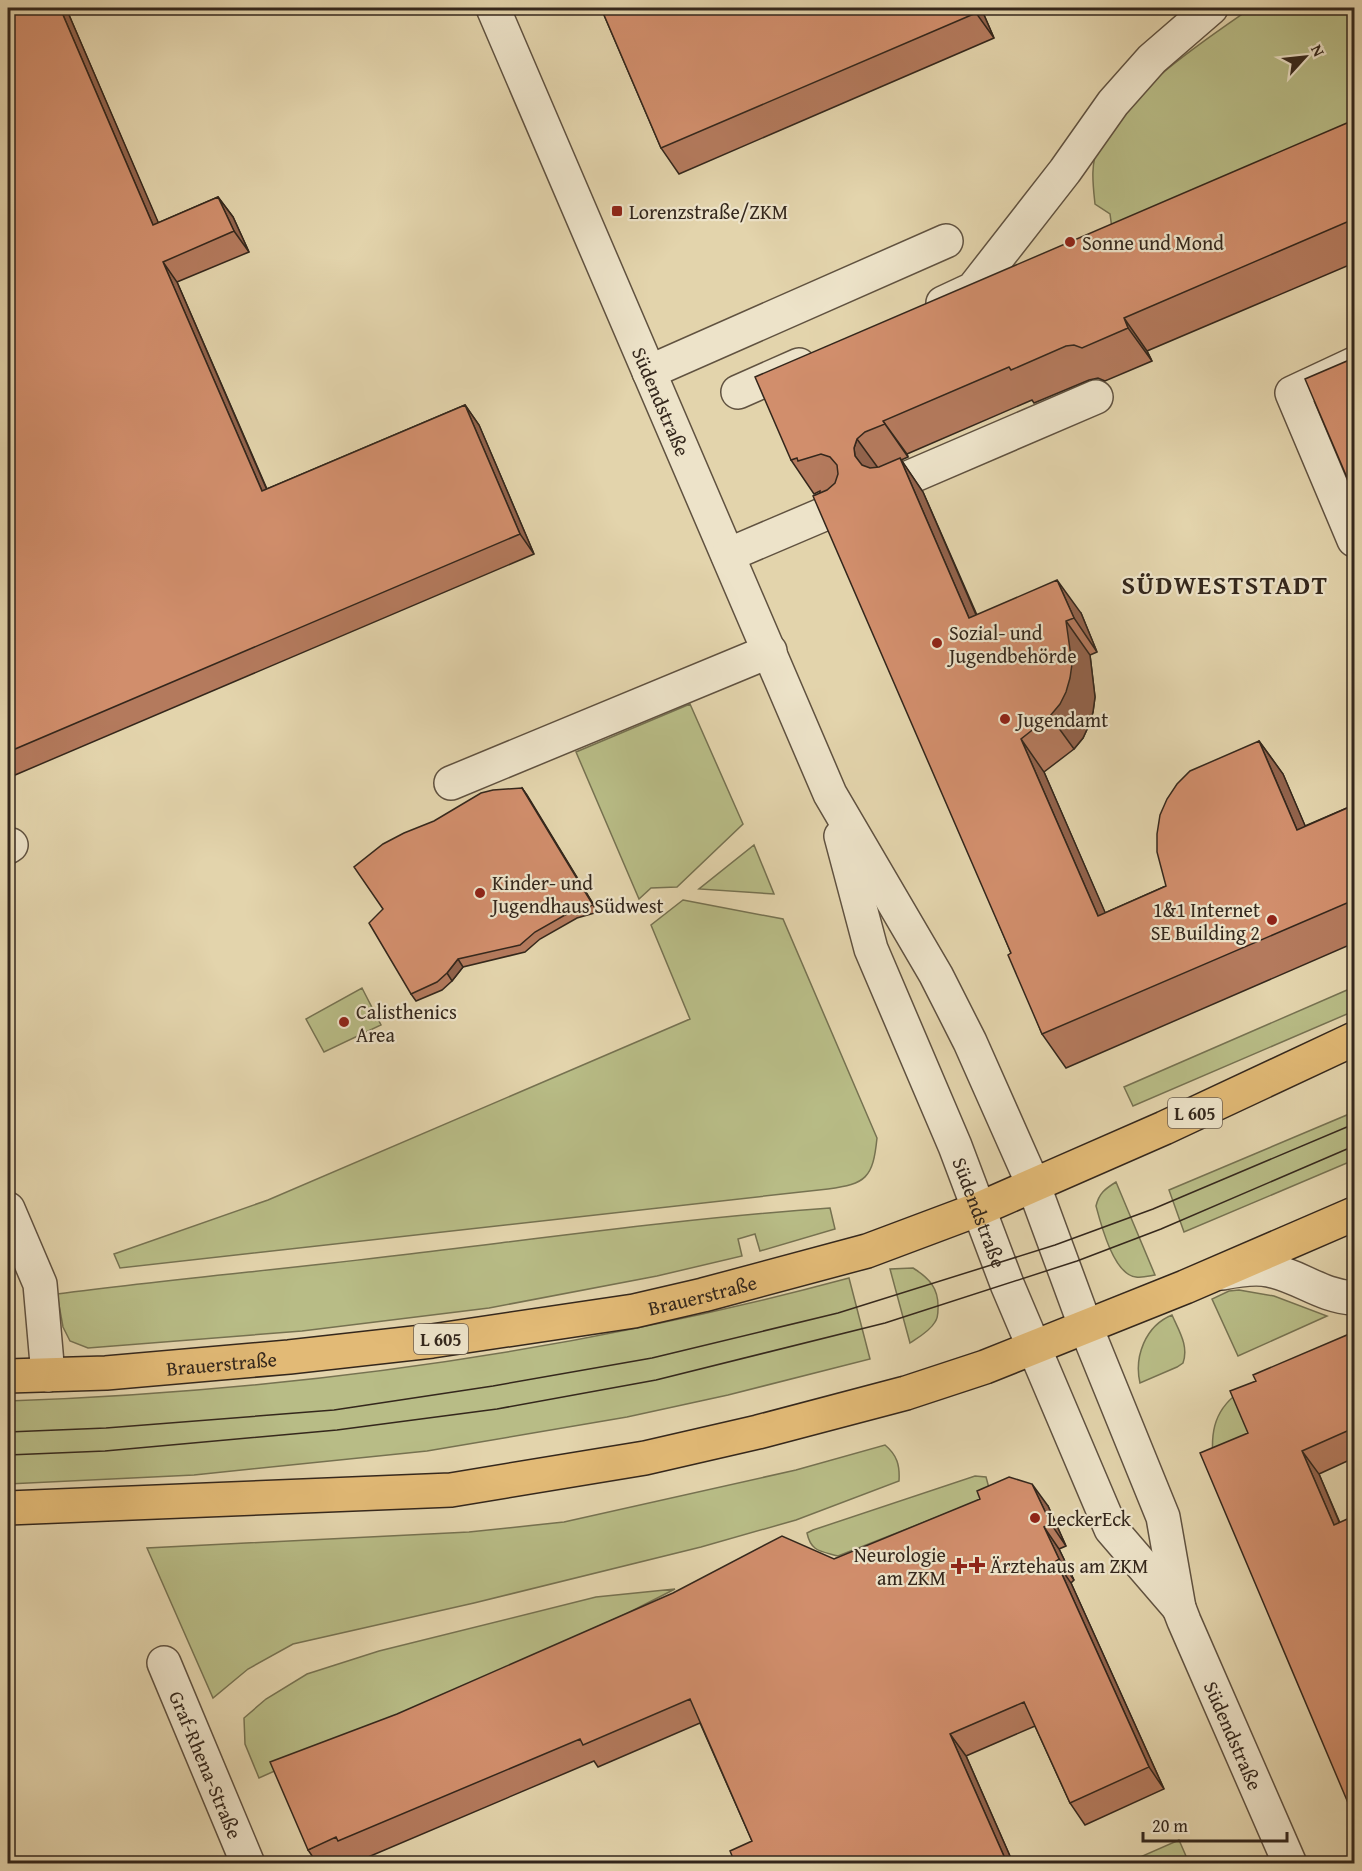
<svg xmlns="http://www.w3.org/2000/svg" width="1362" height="1871" font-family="'Gentium Book Plus',serif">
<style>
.green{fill:#b8bc86;stroke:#767251;stroke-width:1.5}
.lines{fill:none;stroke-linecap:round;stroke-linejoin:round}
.minor-casing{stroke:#605240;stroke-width:36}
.major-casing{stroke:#34271c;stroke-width:36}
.minor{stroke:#ede3c9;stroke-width:33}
.major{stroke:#e2ba76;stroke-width:33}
.tram{stroke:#34271c;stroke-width:1.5}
.wall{fill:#b47a5d;stroke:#34271c;stroke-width:1.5}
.shaded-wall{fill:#92634c;stroke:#34271c;stroke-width:1.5}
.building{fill:#d18e6c;stroke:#34271c;stroke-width:1.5}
.poi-dot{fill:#8f2418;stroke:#ede3c9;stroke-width:2}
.labels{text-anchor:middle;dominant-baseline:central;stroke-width:4.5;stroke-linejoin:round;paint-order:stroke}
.shield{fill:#ede3c9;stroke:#6c5f50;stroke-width:1.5}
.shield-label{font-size:18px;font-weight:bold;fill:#34271c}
.poi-label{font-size:20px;fill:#34271c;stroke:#ede3c9;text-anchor:start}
.street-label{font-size:20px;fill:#34271c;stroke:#ede3c9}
.district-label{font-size:26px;font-weight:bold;letter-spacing:1.5px;fill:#34271c;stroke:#ede3c9}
</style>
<rect width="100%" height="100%" fill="#e3d4ac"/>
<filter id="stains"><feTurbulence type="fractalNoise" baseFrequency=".00333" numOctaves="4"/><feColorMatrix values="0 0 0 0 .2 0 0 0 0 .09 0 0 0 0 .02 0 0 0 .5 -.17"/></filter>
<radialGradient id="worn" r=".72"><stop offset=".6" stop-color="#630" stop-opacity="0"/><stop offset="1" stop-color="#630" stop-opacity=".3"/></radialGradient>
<path class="green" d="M1251,8H1354V164L1117,265L1110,214L1095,204C1093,185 1090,163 1099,146C1126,92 1202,42 1251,8Z
M690,704L743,824L677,887L651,888L639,899L576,752Z
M754,845L774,894L699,889Z
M683,900L783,919L877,1138C873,1178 866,1184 828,1189L120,1268L114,1254L268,1200L690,1019L651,925Z
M1354,987V1011L1133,1106L1124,1087Z
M362,988L381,1025L324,1052L306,1019Z
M1354,1112V1160L1184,1232L1169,1190Z
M1116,1182L1155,1275C1149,1276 1142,1278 1136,1277C1114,1275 1101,1225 1096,1206C1099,1193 1105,1189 1116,1182Z
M830,1208L835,1229L760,1251L755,1234L738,1239L742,1256L657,1276L489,1308L302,1331L88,1348L70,1341L63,1327L57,1294C172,1279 286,1269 401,1255C544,1238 687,1218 830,1208Z
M913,1268C929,1278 939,1288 938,1309C938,1314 938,1318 935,1322C930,1331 919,1337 910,1343L890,1269Z
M849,1278L870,1359L728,1395L627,1417L427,1451L194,1475L8,1484V1401C292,1391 574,1352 849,1278Z
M1239,1290L1274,1296L1327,1316L1238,1356L1212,1299L1229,1291Z
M1172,1315C1179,1331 1189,1346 1183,1363L1177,1367L1140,1383C1134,1357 1145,1326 1172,1315Z
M1238,1393L1264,1456L1214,1467C1210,1437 1212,1412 1238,1393Z
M885,1445C897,1455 900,1465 899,1481L796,1520L701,1547L474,1603L293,1644L248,1669L213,1698L147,1548L469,1532L564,1522L796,1470Z
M975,1476L986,1477L989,1488L983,1499L838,1556C821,1551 811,1552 807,1533L813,1530Z
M675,1589L626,1614L259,1778L245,1744L244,1718L266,1699L307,1674L379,1651L596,1597Z
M1179,1840L1189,1863H1132L1131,1861Z"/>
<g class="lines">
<g class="minor-casing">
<g id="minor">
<path id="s1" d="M493,8L830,794L936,975L970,1042L1033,1184L1085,1325L1163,1517L1179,1608L1184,1621L1290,1864"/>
<path d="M943,303L973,289L1065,171L1113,103L1152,59L1211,8"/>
<path d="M1354,364L1292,393L1354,540"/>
<path d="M649,372L946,241"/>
<path d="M738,392L799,365"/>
<path d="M896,483L1096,397"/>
<path d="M728,555L843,506"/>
<path d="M451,783L770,651"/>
<path id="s2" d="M841,836L871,949L955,1146L1007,1284L1111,1529L1179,1608"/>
<path d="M8,847L11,845"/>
<path d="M8,1209L40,1284L48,1375"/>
<path d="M1222,1273C1237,1270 1254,1267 1269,1270C1300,1276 1320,1296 1354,1298"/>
<path id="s3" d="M164,1663L248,1864"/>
</g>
</g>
<g class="major-casing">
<g id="major">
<path id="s4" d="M8,1376L106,1373L289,1357L432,1341L634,1311L703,1295L867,1251L979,1209L1164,1128L1354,1039"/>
<path d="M8,1508L451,1490L645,1458L758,1432L906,1393L985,1367L1185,1287L1354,1214"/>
</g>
</g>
<use href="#minor" class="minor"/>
<use href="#major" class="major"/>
<path class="tram" d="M8,1432L106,1428L334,1410L493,1386L652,1358L838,1313L1055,1245L1153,1209L1354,1124
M8,1455L105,1451L337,1430L497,1409L656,1380L885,1323L1077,1261L1161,1229L1354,1146"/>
</g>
<path class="wall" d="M8,8H66L158,223L218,197L233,217L249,252L177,282L267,489L465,405L479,425L534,554L8,778Z
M601,8H981L994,38L679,174L661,148Z
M1354,120V263L1147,351L1152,361L1105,381L1098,378L1089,380L1034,403L1032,400L907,454L908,457L901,460L923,492L977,615L1081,613L1097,652L1090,655L1095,697L1093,712L1089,725L1083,738L1074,749L1044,772L1105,913L1166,886L1259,741L1283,774L1305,826L1354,805V943L1066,1068L1042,1034L1011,953L820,493V491L814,494L791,460Z
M522,788L598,912L577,918L540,939L525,952L463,967L452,981L442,990L416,1001L411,994Z
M1354,1332V1458L1319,1474L1340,1523L1354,1817L1248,1433L1256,1381Z
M1048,1506L1066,1546L1059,1549L1074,1580L1071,1583L1164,1789L1085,1825L1070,1803L1035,1726L966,1756L1013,1863H735L752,1841L700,1723L598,1767L594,1761L354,1863L351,1859L341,1863H317L308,1850L834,1559Z"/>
<path class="shaded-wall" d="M60,8H66L168,245L153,225Z
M974,8H981L994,38L976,13Z
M218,197L233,217L249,252L234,231Z
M163,262L177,282L276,511L262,491Z
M1124,318L1147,351L1152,361L1128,328Z
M465,405L479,425L534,554L520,534Z
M883,421L907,454L908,457L885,424Z
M857,439L881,472L879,490L855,456L854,448Z
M900,458L923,492L992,652L969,618Z
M1057,580L1081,613L1097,652L1074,618Z
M1066,621L1090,655L1095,697L1093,712L1089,725L1083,738L1074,749L1050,716Z
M1021,739L1044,772L1121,949L1098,916Z
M1259,741L1283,774L1321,863L1297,830Z
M522,788L527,795L598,912L593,905Z
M458,959L463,967L452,981L447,973Z
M1302,1451L1319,1474L1350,1548L1334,1525Z
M1032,1484L1048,1506L1066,1546L1051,1524Z
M1044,1527L1059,1549L1074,1580L1059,1559Z
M1056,1561L1071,1583L1164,1789L1149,1767Z
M950,1734L966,1756L1013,1863H1007Z"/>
<path class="building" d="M8,8H60L153,225L218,197L234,231L163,262L262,491L465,405L520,534L8,752Z
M601,8H974L976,13L661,148Z
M1354,120V219L1124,318L1128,328L1082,348L1074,345L1066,346L1011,370L1009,367L883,421L885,424L865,432L857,439L854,448L855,456L862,465L870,468L879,467L900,458L969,618L1057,580L1074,618L1066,621L1072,664L1070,678L1066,692L1060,704L1050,716L1021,739L1098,916L1166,886L1157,852V834L1160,815L1167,799L1177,784L1190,771L1259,741L1297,830L1354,805V900L1042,1034L1008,955L1011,953L813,496L827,490L835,483L838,474L837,465L830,457L821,454L798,461L797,458L791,460L755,377Z
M1354,358V494L1305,379Z
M522,788L593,905L572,911L535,932L520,945L458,959L447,973L437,982L411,994L369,923L383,909L354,867L383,844L404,833L434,821L481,793L493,790Z
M1354,1332V1428L1302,1451L1334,1525L1354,1516V1817L1200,1453L1248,1433L1230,1391L1256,1381L1253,1375Z
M1009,1477L1032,1484L1051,1524L1044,1527L1059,1559L1056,1561L1149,1767L1070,1803L1024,1702L950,1734L1007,1863H735L730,1851L752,1841L690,1699L583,1745L580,1739L338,1841L336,1837L308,1850L270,1762L397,1714L673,1593L782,1536L834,1559L980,1499L977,1491Z"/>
<g class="poi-dot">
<rect x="611" y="205" width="12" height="12" rx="3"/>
<circle cx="1070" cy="242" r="6"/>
<circle cx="937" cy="643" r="6"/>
<circle cx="1005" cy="719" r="6"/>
<circle cx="480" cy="893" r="6"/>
<circle cx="1272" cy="920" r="6"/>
<circle cx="344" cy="1022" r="6"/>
<circle cx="1035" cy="1518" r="6"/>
<path d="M974 1556h6v6h6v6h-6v6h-6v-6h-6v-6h6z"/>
<path d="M956 1557h6v6h6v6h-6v6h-6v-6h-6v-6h6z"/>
</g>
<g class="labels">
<g class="shield">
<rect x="1168" y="1098" width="54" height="30" rx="4.5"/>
<rect x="414" y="1324" width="54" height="30" rx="4.5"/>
</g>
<g class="shield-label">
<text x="1195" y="1113">L 605</text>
<text x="441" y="1339">L 605</text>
</g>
<g class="poi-label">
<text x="629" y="211">Lorenzstraße/ZKM</text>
<text x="1082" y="242">Sonne und Mond</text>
<text x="949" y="632">Sozial- und<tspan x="949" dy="23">Jugendbehörde</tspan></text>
<text x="1017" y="719">Jugendamt</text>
<text x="492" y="882">Kinder- und<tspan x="492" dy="23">Jugendhaus Südwest</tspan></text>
<text x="1260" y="909" text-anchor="end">1&amp;1 Internet<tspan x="1260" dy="23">SE Building 2</tspan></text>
<text x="356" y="1011">Calisthenics<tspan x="356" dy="23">Area</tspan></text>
<text x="1047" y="1518">LeckerEck</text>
<text x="946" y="1554" text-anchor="end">Neurologie<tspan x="946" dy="23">am ZKM</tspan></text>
<text x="990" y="1565">Ärztehaus am ZKM</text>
</g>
<g class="street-label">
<text stroke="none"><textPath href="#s1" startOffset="428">Südendstraße</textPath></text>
<text stroke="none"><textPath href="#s2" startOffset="402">Südendstraße</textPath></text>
<text stroke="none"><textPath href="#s4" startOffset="700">Brauerstraße</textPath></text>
<text stroke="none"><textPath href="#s4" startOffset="214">Brauerstraße</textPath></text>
<text stroke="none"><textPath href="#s1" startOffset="1884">Südendstraße</textPath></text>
<text stroke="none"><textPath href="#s3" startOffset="110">Graf-Rhena-Straße</textPath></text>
</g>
<g class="district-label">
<text x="1225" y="584">SÜDWESTSTADT</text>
</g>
</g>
<rect width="1362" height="1871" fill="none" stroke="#e3d4ac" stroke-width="30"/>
<rect x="9" y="9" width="1344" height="1853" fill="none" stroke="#34271c" stroke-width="3"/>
<rect x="15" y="15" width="1332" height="1841" fill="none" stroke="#34271c" stroke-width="1.5"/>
<g transform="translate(1305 57) rotate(63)" stroke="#ede3c9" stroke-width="4.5" paint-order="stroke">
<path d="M0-4.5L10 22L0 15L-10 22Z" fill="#34271c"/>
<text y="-9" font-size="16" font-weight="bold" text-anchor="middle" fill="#34271c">N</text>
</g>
<path d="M1143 1832v9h144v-9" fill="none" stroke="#34271c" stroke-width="3"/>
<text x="1152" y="1832" font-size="18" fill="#34271c" stroke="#ede3c9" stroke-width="4.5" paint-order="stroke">20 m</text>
<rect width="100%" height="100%" filter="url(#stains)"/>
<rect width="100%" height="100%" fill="url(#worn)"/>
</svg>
